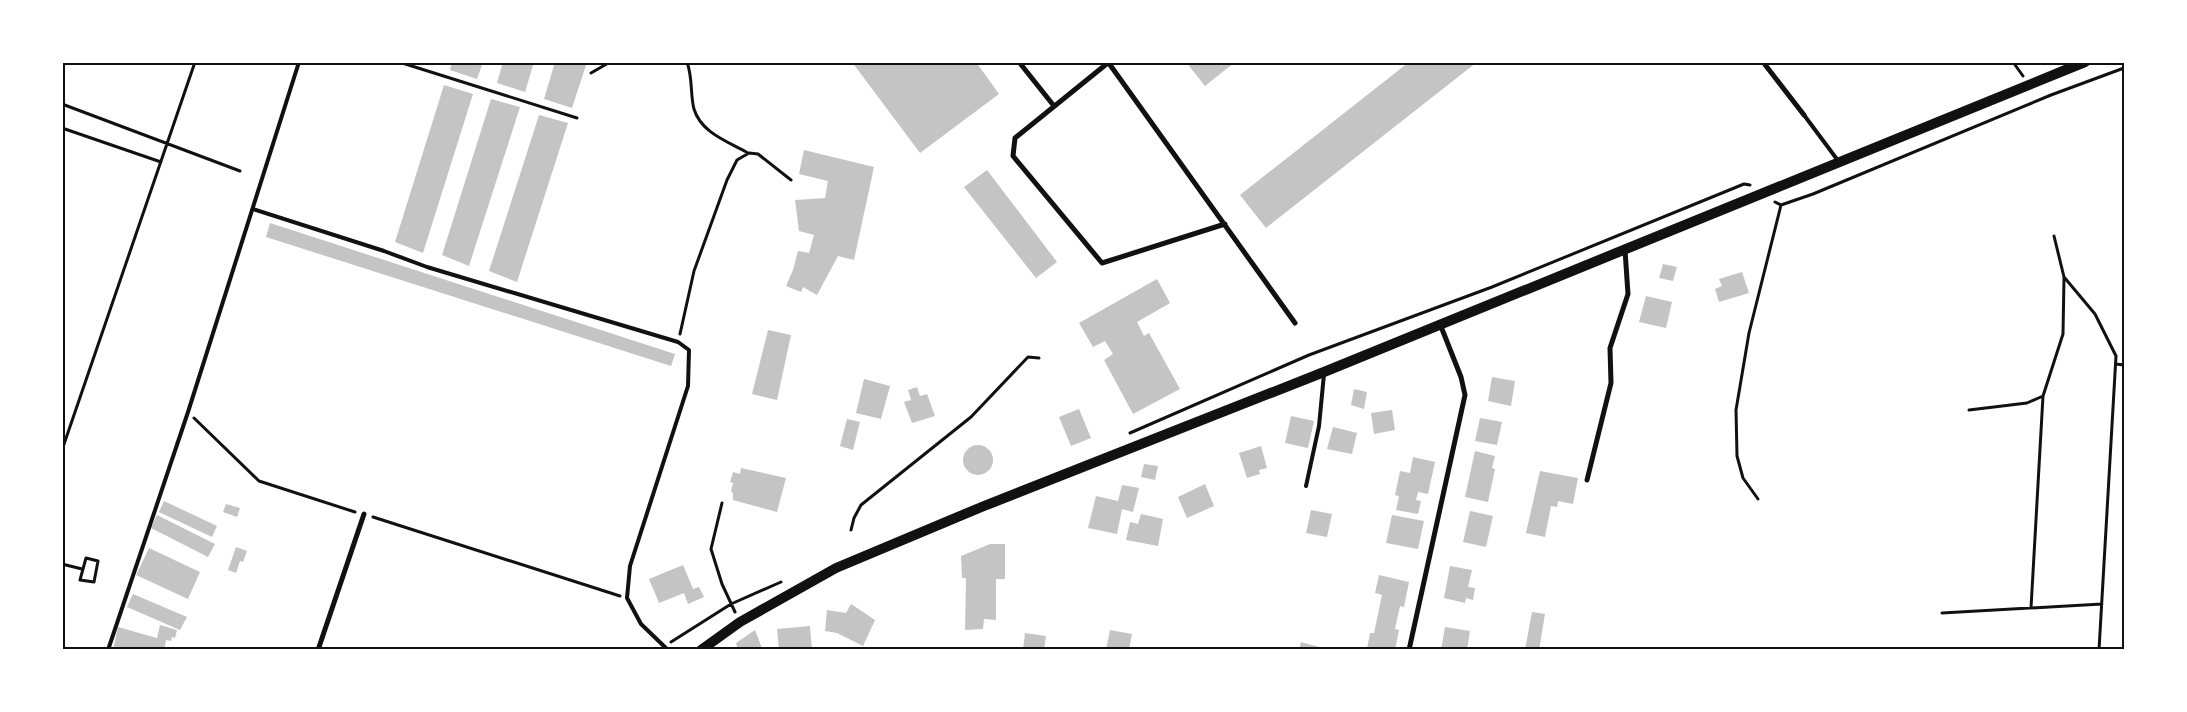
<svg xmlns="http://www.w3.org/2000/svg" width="2187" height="712" font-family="Quicksand,sans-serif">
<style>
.building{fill:#c4c4c4}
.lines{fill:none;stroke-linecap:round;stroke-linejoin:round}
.path{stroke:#111;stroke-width:3}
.service{stroke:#111;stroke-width:4}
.minor{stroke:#111;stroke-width:5}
.secondary{stroke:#111;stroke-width:10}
.neatline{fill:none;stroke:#111;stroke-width:2}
</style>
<rect width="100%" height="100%" fill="#fff"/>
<path class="building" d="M452,62H483L477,79L450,70Z
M503,62H534L525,92L497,83Z
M555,62H587L572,108L544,99Z
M852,62H976L999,94L920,153Z
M1186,62H1235L1205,86Z
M1409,62H1477L1266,228L1240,195Z
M444,85L473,94L423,253L395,242Z
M491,99L520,107L469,266L442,255Z
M539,115L568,123L517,282L489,271Z
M804,150L874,167L854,260L838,256L817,295L803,287L801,292L786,286L793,270L798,251L809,253L814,235L799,231L795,200L825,198L828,181L799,174Z
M987,170L1057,262L1036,278L964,187Z
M270,223L675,354L671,366L266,237Z
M1663,264L1677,267L1673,281L1659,278Z
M1742,272L1749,293L1719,302L1715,289L1722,286L1719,279Z
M1157,279L1170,303L1137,322L1144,336L1149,333L1180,389L1133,414L1104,360L1113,354L1105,341L1093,347L1079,323Z
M1646,296L1672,302L1666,328L1639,322Z
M768,330L791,335L777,400L752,394Z
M1492,377L1515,381L1511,406L1488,401Z
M864,379L890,386L881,419L856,413Z
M917,387L920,396L927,394L935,416L912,423L904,402L911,400L908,390Z
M1354,389L1367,392L1364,409L1351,405Z
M1079,409L1091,438L1071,446L1059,417Z
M1392,410L1395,430L1374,434L1371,413Z
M1291,416L1314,421L1308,448L1285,443Z
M1480,418L1502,422L1497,445L1475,441Z
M847,419L860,422L853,450L840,446Z
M1333,427L1357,433L1352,454L1327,449Z
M963 460a15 15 0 1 1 30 0a15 15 0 1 1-30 0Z
M1261,446L1267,468L1259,470L1260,474L1247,478L1239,453Z
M1475,451L1495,456L1492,468L1495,469L1488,502L1465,497Z
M1413,457L1435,462L1428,494L1418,492L1416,500L1421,501L1418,514L1396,510L1399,496L1395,495L1400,471L1410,473Z
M1144,464L1158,466L1155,480L1141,477Z
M741,468L786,478L777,512L733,500V493L731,492L733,483L730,482L733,472L740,474Z
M1540,471L1578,478L1573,504L1558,501L1557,507L1551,506L1545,537L1526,533Z
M1205,484L1214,506L1187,518L1178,497Z
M1122,485L1139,488L1133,512L1122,509L1117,534L1088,528L1096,496L1118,501Z
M164,501L217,526L212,537L159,512Z
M226,504L240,508L237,517L223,512Z
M1311,510L1332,514L1327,537L1306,533Z
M1470,511L1493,516L1486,547L1463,542Z
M1141,514L1163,519L1158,546L1126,540L1130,522L1138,524Z
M157,515L215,544L208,557L151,528Z
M1392,515L1424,521L1418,549L1386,543Z
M990,544H1005V579H996V620L984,619L983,629L965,630L966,578H962L961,556Z
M236,547L247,551L243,562L240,561L236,573L228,570Z
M149,548L200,572L188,599L136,575Z
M683,565L693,589L699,587L704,597L688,604L684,593L659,603L649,579Z
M1450,566L1472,570L1468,587L1475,588L1473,600L1466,598L1465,603L1444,598Z
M1379,575L1409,582L1404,607L1400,606L1395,629L1399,630L1395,650L1367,649L1370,633H1374L1382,595L1375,593Z
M133,594L187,617L180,630L127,607Z
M851,604L875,620L863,646L837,633L825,631L827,610L846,613Z
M1532,612L1545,614L1539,650H1525Z
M160,625L177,630L175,638L172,637L171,641L166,640L164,650H113L118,627L157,638Z
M810,626L812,650H779L777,629Z
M1445,627L1470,631L1467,650H1441Z
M755,630L762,648L738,650L736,643Z
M1110,630L1132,634L1129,650H1106Z
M1025,633L1046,636L1044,650H1023Z
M1301,642L1319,647V650H1299Z"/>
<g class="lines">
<path class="path" d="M399,62L577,118
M687,62C693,79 690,94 694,109C701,133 729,142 748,153
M2013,62L2023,76
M591,73L610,62
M62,104L240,171
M62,128L161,162
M1775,202L1781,205L1813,194L2051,95L2124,68
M2054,236L2064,277L2095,314L2116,356L2099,650
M680,334L694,271L727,180L737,160L749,153L758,154L791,180
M2116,364L2124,365
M1969,410L2027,403L2043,396
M194,418L259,481L355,512
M1130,433L1309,355L1492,287L1744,184L1750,185
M62,450L195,62
M1758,499L1743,478L1737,456L1736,410L1749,333L1781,205
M722,503L711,549L722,584L735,612
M373,517L620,596
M851,530L854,518L861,505L971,417L1028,357L1039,358
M86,558L98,561L94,582L80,580Z
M62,564L82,569
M2031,608L2043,396L2063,334L2064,277
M1942,613L2102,604
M671,642L731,604L781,582"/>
<path class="service" d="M1804,115L1839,162
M253,209L384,251L427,267L678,342L689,350L688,386L630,566L627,598L641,624L668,650
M1306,486L1319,426L1324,374
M108,650L188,412L299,62"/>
<path class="minor" d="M1019,62L1054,106
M1108,62L1295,323
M1109,62L1015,138L1013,156L1102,263L1225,224
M1763,62L1804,115
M1587,480L1611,383L1610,348L1628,294L1625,250
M318,650L364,514
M1409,650L1465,395L1461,377L1440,324"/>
<path class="secondary" d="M701,650L740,622L836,568L984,506L1324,372L2085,62"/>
</g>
<rect width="2187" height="712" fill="none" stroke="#ffffff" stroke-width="128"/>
<rect x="64" y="64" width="2059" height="584" class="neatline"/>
</svg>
